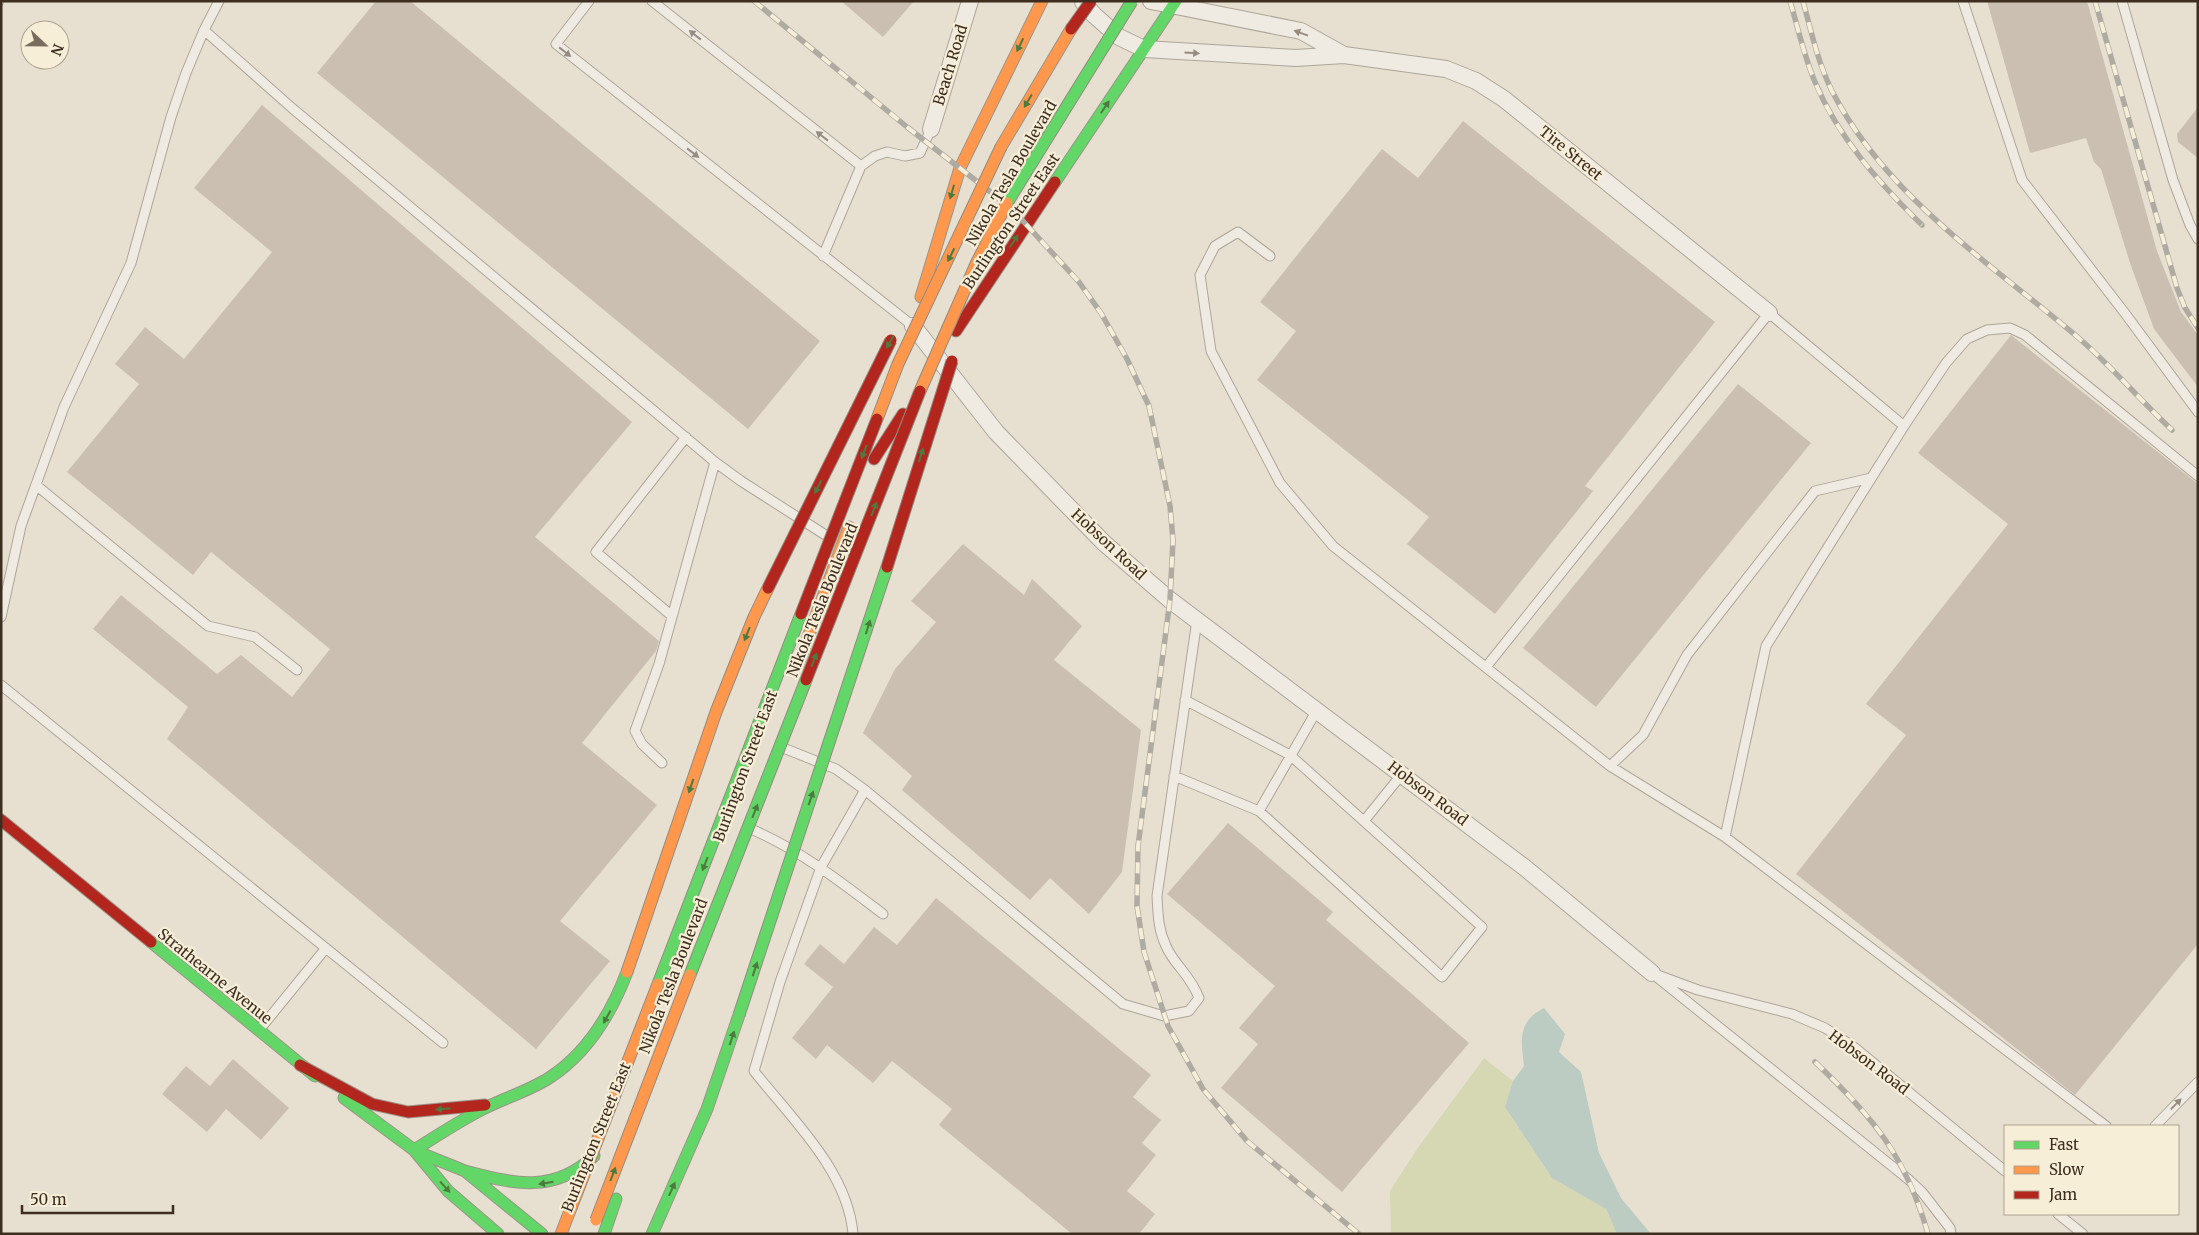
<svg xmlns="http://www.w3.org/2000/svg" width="2199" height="1235" font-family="Merriweather,serif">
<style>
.green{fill:#d6d7b3}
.water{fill:#bcccc2}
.building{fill:#cbbfb2}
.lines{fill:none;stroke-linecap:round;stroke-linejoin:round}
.lane-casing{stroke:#ada599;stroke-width:11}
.street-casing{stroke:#ada599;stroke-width:18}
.fast-casing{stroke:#9c958a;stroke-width:13}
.slow-casing{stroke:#9c958a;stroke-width:13}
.jam-casing{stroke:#9c958a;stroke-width:13}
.lane{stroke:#efebe3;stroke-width:9}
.street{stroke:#efebe3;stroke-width:16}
.fast{stroke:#63d668;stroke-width:11}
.slow{stroke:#ff974d;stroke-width:11}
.jam{stroke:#b3261e;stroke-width:11}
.rail-casing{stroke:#afaaa2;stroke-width:5.5}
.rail{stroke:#f7eed8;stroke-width:4;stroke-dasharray:11;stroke-linecap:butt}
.fast-bridge-casing{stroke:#928b80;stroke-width:13;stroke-linecap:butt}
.slow-bridge-casing{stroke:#928b80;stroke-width:13;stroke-linecap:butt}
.jam-bridge-casing{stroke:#928b80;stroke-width:13;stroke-linecap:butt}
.fast-bridge{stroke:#63d668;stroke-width:11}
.slow-bridge{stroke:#ff974d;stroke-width:11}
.jam-bridge{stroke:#b3261e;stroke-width:11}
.oneway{fill:#968c82}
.oneway2{fill:#4e7a40}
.labels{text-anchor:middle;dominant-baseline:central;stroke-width:4.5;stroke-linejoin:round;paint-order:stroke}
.street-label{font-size:15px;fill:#3d2e20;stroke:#f7eed8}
</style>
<rect width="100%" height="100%" fill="#e7e0d1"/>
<path class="green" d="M1484,1058L1513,1081L1505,1107L1552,1178L1606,1209L1617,1234H1391L1390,1191L1417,1149Z"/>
<path class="water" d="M1544,1008L1565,1034L1559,1052L1581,1072L1599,1153L1621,1198L1651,1234H1617L1606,1209L1552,1178L1505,1107L1513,1081L1524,1066C1521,1040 1517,1022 1544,1008Z"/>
<path class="building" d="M376,1H410L820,341L748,429L317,73Z
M841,1H914L883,37Z
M1987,1H2087L2157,251L2181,312L2198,335V387L2154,329L2130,263L2101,169L2094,162L2086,138L2030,153Z
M262,105L632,422L535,537L659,641L656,651L582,743L657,805L560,921L610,961L536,1049L167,739L188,707L93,629L121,595L217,674L241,655L292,697L330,649L211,552L193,575L67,472L139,384L115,364L145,327L184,359L272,252L194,188Z
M2198,107V158L2178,142L2177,134Z
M1463,121L1715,322L1585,486L1593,491L1495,614L1407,544L1429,517L1257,380L1296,331L1260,302L1286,269L1382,149L1418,178Z
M2011,335L2198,484V944L2075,1095L1796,874L1906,735L1866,704L2008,524L1918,453Z
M1738,384L1811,443L1596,707L1523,648Z
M963,544L1024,595L1032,579L1082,626L1054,660L1141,730L1122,872L1089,914L1050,878L1030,900L902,790L912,776L863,733L895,669L936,622L911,601Z
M1228,823L1333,912L1326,920L1469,1043L1342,1192L1221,1088L1258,1044L1239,1028L1275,986L1167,894Z
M936,898L1151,1075L1133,1097L1161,1120L1142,1143L1156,1155L1127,1191L1155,1214L1139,1234H1072L939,1125L952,1109L892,1061L873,1083L827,1045L816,1059L792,1038L833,987L804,964L820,944L844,964L874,927L897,945Z
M233,1059L289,1108L261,1140L226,1109L207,1132L162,1094L186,1066L210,1086Z"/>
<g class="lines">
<g class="lane-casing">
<path id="lane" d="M219,1L204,30L292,108L715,462L741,481L827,536
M589,1L556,44L913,326
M652,1L861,166
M1963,1L2022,180L2124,312L2198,412
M2122,1L2173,180L2190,225L2198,239
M823,256L861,166L875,156L887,152L905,156L920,153L931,129
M1270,256L1238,232L1215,246L1200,275L1211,351L1280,483L1333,546L1610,766L1643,735L1687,655L1815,491L1871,478
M1904,426L1946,363L1967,339L1987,330L2010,328L2025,335L2198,476
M36,485L208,626L255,637L297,670
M672,616L596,552L686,437
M1,617L21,526L64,407L131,263L171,117L186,73L204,30
M1486,667L1769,313L1904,426L1766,646L1725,837L2106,1126
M1,685L443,1043
M781,747L836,769L865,790
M662,763L642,744L635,731L659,664L715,462
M1610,766L1725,837
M1174,776L1259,811L1442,977L1482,927L1290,755L1185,700
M1259,811L1317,710
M1364,821L1402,774
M751,829C800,850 841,882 883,914
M1652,973L1698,990L1792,1014L1825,1028L1854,1047L2005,1171
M1658,978L1908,1179L1922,1192L1950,1228L1951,1234
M260,1029L326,948
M2155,1126L2198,1082
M2058,1214L2083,1234
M853,1234C848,1171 791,1118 754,1071L780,982L821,867L865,790L1123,1004L1164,1016L1189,1011L1199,998C1190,974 1174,965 1166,946C1158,929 1158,914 1157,896L1197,620"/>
</g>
<g class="street-casing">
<path id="street" d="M1151,1L1301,31L1344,55
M1083,2L1094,15L1119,37L1144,49L1296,58L1344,55L1446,69L1476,81L1504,99L1769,313
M931,129L970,1
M913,326L996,432L1104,543L1170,600L1524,867L1652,973"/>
</g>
<g class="fast-casing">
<path id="fast" d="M1055,182L1176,1
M151,942L315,1076
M344,1098L414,1150L448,1191L498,1234
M414,1150C437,1136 459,1121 483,1109C504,1098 529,1091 549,1078C588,1053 611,1014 627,972
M418,1152L465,1171L542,1234
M465,1171C514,1184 554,1194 594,1156
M604,1234L616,1199
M652,1234L707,1109L739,1015"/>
</g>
<g class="slow-casing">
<path id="slow" d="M1001,147L1071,29
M921,297L960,168L1042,1
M798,664L849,527
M561,1234L571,1208"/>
</g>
<g class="jam-casing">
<path id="jam" d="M956,331L1055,182
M874,459L903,414
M1,820L151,942
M300,1065L372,1104L408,1112L485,1105"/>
</g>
<use href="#lane" class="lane"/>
<use href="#street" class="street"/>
<use href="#fast" class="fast"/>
<use href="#slow" class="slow"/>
<use href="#jam" class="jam"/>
<g class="rail-casing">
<path id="rail" d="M754,1L907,127L997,197L1023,221L1079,282L1101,313L1127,359L1149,406L1170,506L1173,540L1170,600L1138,846L1137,906L1144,952L1168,1026L1203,1089L1247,1141L1359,1234
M1790,1C1798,28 1804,56 1815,82C1838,137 1879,183 1922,225
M1803,1C1811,31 1818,63 1832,91C1887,198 1992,264 2081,340C2113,368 2141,401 2172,430
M2095,1L2177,288L2185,308L2198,328
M1,3L2,1
M1815,1062C1872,1116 1906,1156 1928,1234"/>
</g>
<use href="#rail" class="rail"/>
<g class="fast-bridge-casing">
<path id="fast-bridge" d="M1007,203L1132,1
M690,975L806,680
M658,984L801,614
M739,1015L887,567"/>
</g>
<g class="slow-bridge-casing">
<path id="slow-bridge" d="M920,391L977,262L1007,203
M877,419L898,364L1001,147
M627,972L716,712L754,617L768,588
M571,1208L658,984
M596,1220L690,975"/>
</g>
<g class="jam-bridge-casing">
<path id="jam-bridge" d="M1071,29L1091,1
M887,567L952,361
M768,588L891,340
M801,614L877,419
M806,680L920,391"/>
</g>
<use href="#fast-bridge" class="fast-bridge"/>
<use href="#slow-bridge" class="slow-bridge"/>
<use href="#jam-bridge" class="jam-bridge"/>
</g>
<defs><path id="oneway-solid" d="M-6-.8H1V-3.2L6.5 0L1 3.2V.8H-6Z" transform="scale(1.25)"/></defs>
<g class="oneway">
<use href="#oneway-solid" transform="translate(1301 33) rotate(-160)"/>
<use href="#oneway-solid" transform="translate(695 35) rotate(-142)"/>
<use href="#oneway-solid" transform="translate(565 52) rotate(38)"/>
<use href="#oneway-solid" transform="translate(1192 53) rotate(3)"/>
<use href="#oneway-solid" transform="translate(822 136) rotate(-142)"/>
<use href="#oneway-solid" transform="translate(693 153) rotate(38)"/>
<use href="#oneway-solid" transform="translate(2176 1104) rotate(-46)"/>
</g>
<g class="oneway2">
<use href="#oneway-solid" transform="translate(1020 45) rotate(116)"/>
<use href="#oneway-solid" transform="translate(1028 101) rotate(121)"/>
<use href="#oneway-solid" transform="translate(1105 107) rotate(-56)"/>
<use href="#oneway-solid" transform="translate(952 192) rotate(106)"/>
<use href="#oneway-solid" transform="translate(1014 241) rotate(-57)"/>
<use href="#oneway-solid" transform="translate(951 255) rotate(116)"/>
<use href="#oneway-solid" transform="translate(890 342) rotate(120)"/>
<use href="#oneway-solid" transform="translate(864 452) rotate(111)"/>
<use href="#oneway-solid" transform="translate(921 455) rotate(-73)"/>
<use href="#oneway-solid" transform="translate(818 487) rotate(116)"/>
<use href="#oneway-solid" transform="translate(874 509) rotate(-68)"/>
<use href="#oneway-solid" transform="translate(868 627) rotate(-73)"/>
<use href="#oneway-solid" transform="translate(747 634) rotate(112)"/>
<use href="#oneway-solid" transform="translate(814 660) rotate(-68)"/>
<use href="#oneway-solid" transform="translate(691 786) rotate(109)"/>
<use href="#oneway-solid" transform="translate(811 798) rotate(-71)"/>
<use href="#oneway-solid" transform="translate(755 811) rotate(-68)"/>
<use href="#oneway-solid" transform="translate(705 864) rotate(111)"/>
<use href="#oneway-solid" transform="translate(755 969) rotate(-72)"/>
<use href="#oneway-solid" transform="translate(607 1017) rotate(119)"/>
<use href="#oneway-solid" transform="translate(732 1038) rotate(-72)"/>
<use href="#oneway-solid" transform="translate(443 1109) rotate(175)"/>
<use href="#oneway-solid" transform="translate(613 1174) rotate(-69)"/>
<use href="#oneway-solid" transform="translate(546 1183) rotate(171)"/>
<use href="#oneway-solid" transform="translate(445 1187) rotate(48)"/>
<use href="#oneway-solid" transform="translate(672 1189) rotate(-66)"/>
</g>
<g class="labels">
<g class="street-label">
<text transform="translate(950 65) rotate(-73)">Beach Road</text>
<text transform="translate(1571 153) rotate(39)">Tire Street</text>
<text transform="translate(1011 173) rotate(-60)">Nikola Tesla Boulevard</text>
<text transform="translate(1011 221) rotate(-56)">Burlington Street East</text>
<text transform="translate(1109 544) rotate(43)">Hobson Road</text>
<text transform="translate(822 600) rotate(-68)">Nikola Tesla Boulevard</text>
<text transform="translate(745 766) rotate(-70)">Burlington Street East</text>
<text transform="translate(1428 793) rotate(37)">Hobson Road</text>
<text transform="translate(215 976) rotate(39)">Strathearne Avenue</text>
<text transform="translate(673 976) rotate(-69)">Nikola Tesla Boulevard</text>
<text transform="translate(1869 1062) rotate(37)">Hobson Road</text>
<text transform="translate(596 1137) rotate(-68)">Burlington Street East</text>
</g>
</g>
<rect width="2199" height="1235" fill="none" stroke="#3d2e20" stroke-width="5"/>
<rect x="2004" y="1125" width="175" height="90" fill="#f7eed8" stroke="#ada18e"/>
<rect x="2014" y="1141" width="25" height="8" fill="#63d668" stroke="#ada18e"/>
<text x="2049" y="1150" font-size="15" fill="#3d2e20">Fast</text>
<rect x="2014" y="1166" width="25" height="8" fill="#ff974d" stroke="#ada18e"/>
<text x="2049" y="1175" font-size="15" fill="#3d2e20">Slow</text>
<rect x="2014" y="1191" width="25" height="8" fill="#b3261e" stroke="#ada18e"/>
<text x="2049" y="1200" font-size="15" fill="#3d2e20">Jam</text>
<g transform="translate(45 45) rotate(112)"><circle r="24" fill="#f7eed8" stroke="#ada18e"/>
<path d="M0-4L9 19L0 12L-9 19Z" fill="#786c5e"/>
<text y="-8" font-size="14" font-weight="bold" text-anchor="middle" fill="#3d2e20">N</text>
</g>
<path d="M22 1205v8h151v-8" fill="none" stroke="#3d2e20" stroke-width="2.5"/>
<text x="30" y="1205" font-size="15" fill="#3d2e20" stroke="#f7eed8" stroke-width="4" paint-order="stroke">50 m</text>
</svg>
